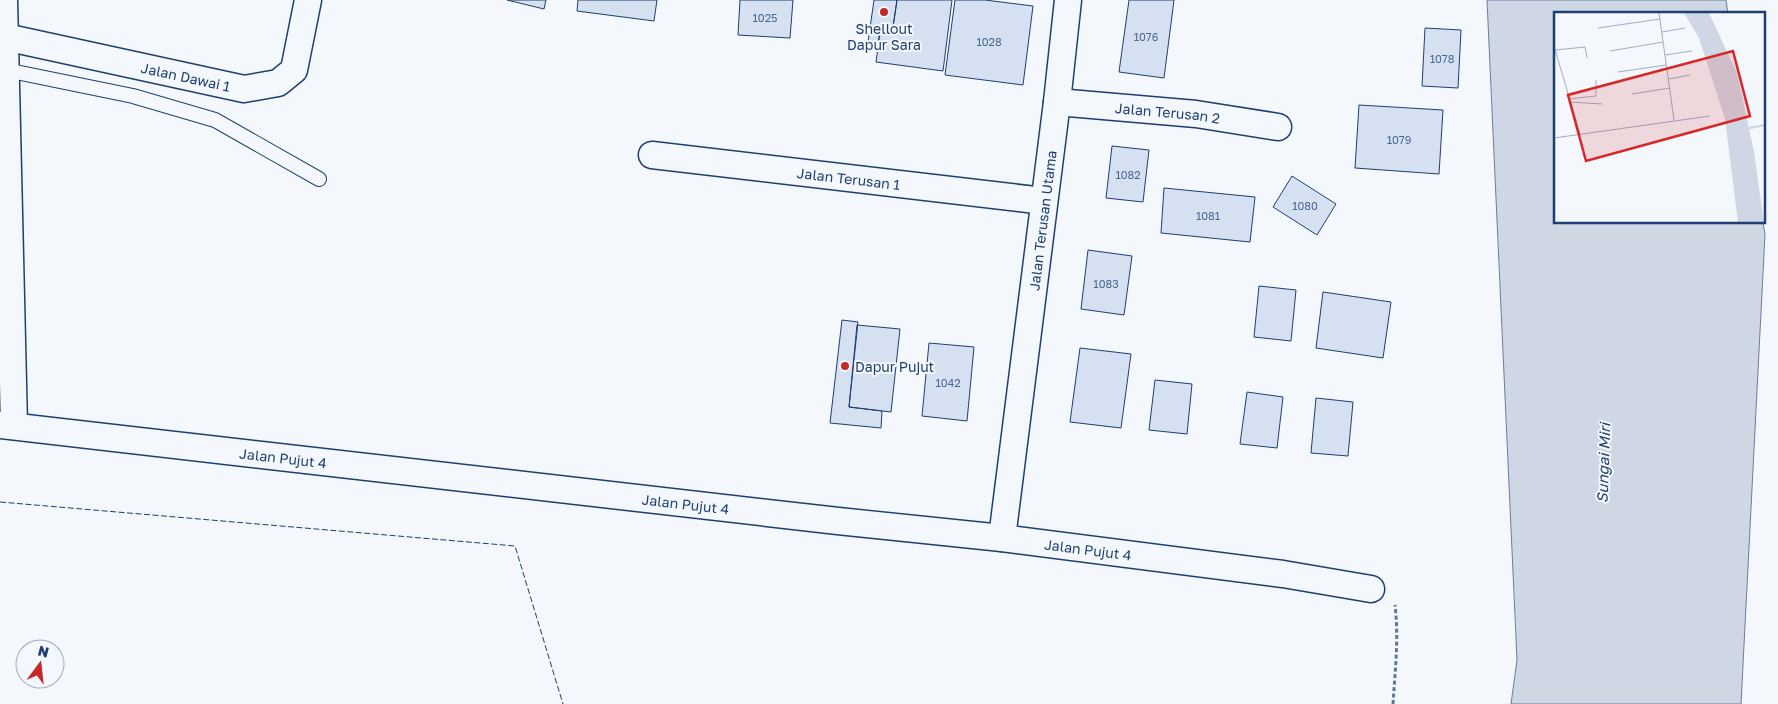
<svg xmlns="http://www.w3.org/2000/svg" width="1778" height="704" font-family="'Golos Text',sans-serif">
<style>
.water{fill:#cfd7e4;stroke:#687fa3}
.building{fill:#d5e0f0;stroke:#1d3f73}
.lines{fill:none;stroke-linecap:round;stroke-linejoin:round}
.service-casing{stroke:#1d3f73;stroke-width:16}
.minor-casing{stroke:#1d3f73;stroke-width:29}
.path{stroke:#5e769c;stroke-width:3;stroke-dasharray:4 2.5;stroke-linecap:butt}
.service{stroke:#f4f7fb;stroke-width:14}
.minor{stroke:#f4f7fb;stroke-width:26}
.fence{stroke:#1d3f73;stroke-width:1;stroke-dasharray:6 2.5;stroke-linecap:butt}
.poi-dot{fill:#c62828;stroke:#f4f7fb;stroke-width:2}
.labels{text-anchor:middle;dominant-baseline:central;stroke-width:4;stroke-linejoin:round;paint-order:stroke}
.number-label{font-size:11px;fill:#4b6792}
.poi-label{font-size:14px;fill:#1d3f73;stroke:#f4f7fb}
.street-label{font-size:14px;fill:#1d3f73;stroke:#f4f7fb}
.water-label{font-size:15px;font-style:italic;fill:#1d3f73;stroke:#f4f7fb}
.inset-river{fill:none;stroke:#cfd7e4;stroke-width:2.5}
.inset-road{fill:none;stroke:#9eadc5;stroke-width:1}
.view{fill:#d62828;fill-opacity:0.15;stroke:#d62828;stroke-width:2.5}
.inset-edge{fill:none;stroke:#1d3f73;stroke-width:2.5}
</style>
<rect width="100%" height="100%" fill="#f4f7fb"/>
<path class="water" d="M1487,0H1726L1728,14H1556V222L1763,223L1765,234L1741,704H1511L1517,660Z"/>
<path class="building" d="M507,0H546L544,9Z
M578,0H657L654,21L577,11Z
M740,0H793L790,38L738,35Z
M874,0H897L893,27L881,25L878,43L868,42Z
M897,0H952L943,71L876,62L881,25L893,27Z
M955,0H985L1033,6L1023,85L945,75Z
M1129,0H1174L1164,78L1119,72Z
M1425,28L1461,30L1458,88L1422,86Z
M1359,105L1443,110L1439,174L1355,168Z
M1112,146L1149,150L1143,202L1106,198Z
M1292,176L1336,204L1317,235L1273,207Z
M1164,188L1255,197L1250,242L1161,233Z
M1088,250L1132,256L1124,315L1081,309Z
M1259,286L1296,290L1291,341L1254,337Z
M1323,292L1391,302L1383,358L1316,348Z
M842,320L858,322L849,407L882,411L881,428L830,423Z
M857,325L900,329L891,412L849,407Z
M929,343L974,347L967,421L922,416Z
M1080,348L1131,354L1121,428L1070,422Z
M1155,380L1192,384L1187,434L1149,430Z
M1247,392L1283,397L1277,448L1240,444Z
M1316,398L1353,402L1348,456L1311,453Z"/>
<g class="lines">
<g class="service-casing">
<path id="service" d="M6,70L133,96L215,120L319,179"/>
</g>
<g class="minor-casing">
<g id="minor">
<path d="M4,0L14,426"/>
<path id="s1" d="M5,37L244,89L278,83L294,70L308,0"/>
<path id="s2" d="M1057,102L1196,114L1278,127"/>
<path id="s3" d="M652,155L1044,201"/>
<path id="s4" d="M0,425L838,521L1002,538L1283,574L1371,589"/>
<path id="s5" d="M1002,538L1057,102L1068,0"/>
</g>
</g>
<path class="path" d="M1393,704C1395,671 1399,638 1395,605"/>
<use href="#service" class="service"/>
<use href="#minor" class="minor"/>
<path class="fence" d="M0,502L515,546L563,704"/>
</g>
<g class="poi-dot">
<circle cx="884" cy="12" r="5"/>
<circle cx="845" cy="366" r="5"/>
</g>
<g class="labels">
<g class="number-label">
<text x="765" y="17">1025</text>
<text x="1146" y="36">1076</text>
<text x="989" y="41">1028</text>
<text x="1442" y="58">1078</text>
<text x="1399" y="139">1079</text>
<text x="1128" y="174">1082</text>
<text x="1305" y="205">1080</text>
<text x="1208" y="215">1081</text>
<text x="1106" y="283">1083</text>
<text x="948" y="382">1042</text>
</g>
<g class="poi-label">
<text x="884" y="28">Shellout<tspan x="884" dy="16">Dapur Sara</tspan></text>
<text x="855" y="366" text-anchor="start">Dapur Pujut</text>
</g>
<g class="street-label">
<text stroke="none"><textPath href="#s1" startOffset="185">Jalan Dawai 1</textPath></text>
<text stroke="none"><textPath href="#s2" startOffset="111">Jalan Terusan 2</textPath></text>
<text stroke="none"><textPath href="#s3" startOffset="198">Jalan Terusan 1</textPath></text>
<text stroke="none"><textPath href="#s5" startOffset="320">Jalan Terusan Utama</textPath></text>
<text stroke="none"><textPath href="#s4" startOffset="285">Jalan Pujut 4</textPath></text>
<text stroke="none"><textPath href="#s4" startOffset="690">Jalan Pujut 4</textPath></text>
<text stroke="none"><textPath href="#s4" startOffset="1095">Jalan Pujut 4</textPath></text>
</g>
<g class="water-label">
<text transform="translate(1603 463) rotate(-88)">Sungai Miri</text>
</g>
</g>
<g transform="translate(1554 12)">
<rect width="211" height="211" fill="#f4f7fb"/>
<path d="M130,1H155L183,61L200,140L210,211H184L171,107L145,26Z" fill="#cfd7e4"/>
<path class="inset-river" d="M195,116L211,113"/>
<path class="inset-road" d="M105,1L120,108M44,16L106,7M108,20L131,16M0,34L26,122M1,38L31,35L33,46M56,39L109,30M111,43L138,39M64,60L112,53M115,67L136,63M78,82L116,76M15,87L42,84V68M16,90L48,92M0,126L156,104"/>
<path class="view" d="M179,39L196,104L32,149L14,83Z"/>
<rect width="211" height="211" class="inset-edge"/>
</g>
<g transform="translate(40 664) rotate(15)"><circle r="24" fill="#f4f7fb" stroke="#9eadc5"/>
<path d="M0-4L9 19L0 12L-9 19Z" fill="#c62828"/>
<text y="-8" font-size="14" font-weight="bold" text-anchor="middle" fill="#1d3f73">N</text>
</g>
</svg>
